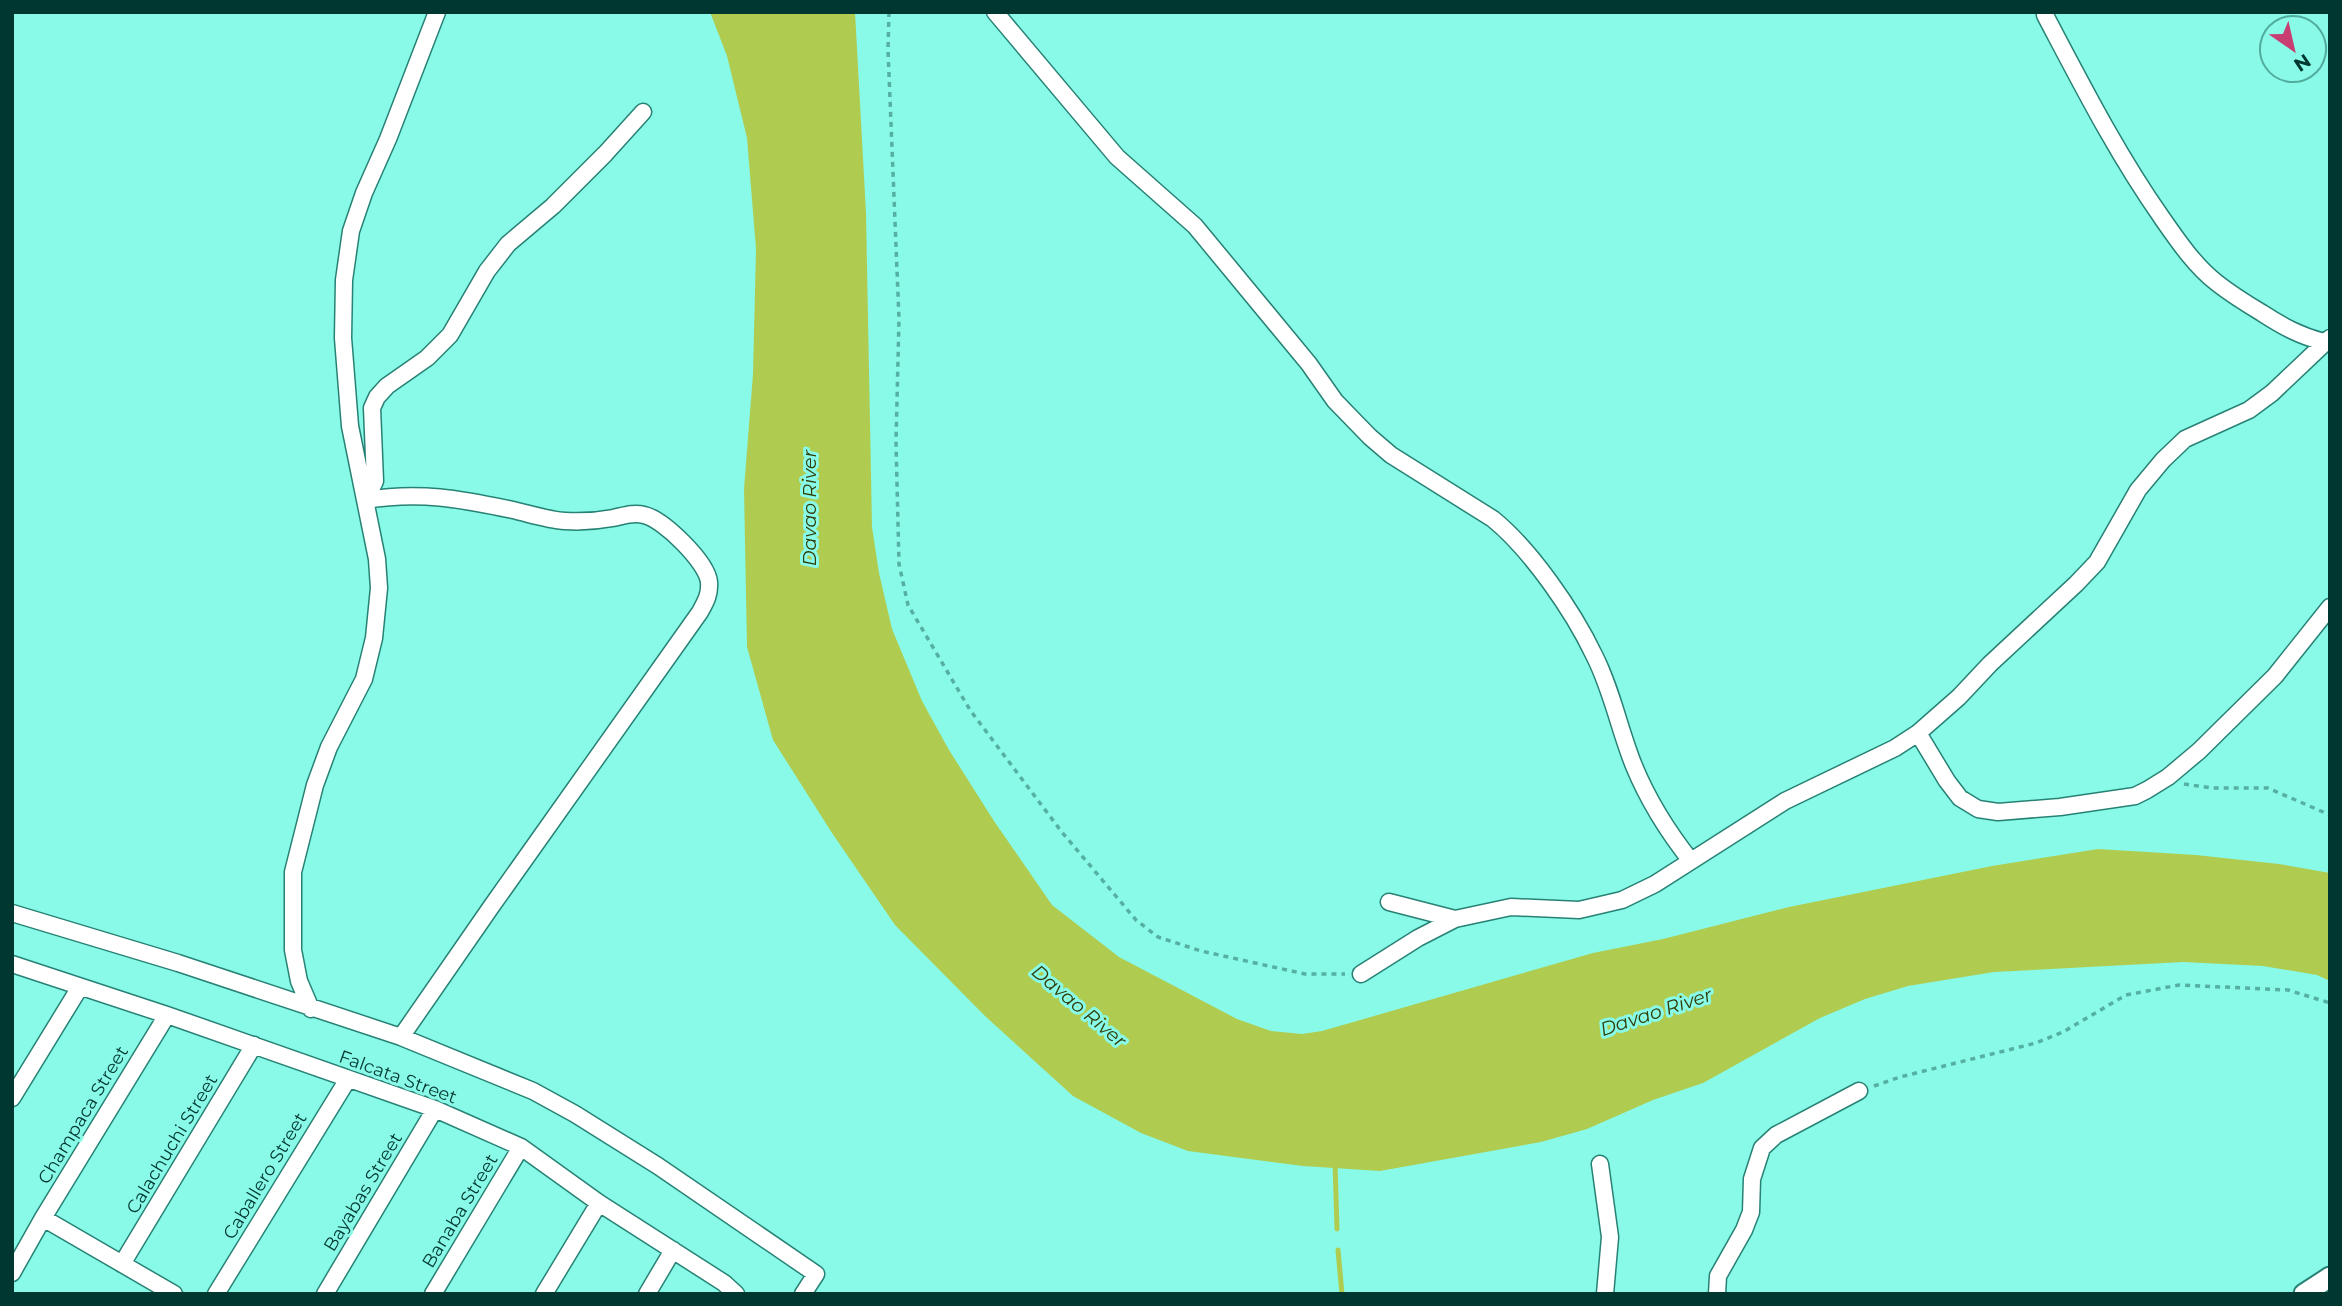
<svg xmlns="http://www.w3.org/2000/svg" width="2342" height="1306" font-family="Montserrat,sans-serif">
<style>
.water{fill:#afcc51}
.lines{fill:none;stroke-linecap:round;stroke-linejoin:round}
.stream{stroke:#afcc51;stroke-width:5}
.minor-casing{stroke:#278275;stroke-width:19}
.tertiary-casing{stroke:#278275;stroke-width:23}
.path{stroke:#55b0a2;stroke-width:3.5;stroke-dasharray:5 5;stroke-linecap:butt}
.minor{stroke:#fff;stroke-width:16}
.tertiary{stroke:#fff;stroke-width:19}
.labels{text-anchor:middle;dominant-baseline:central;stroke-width:6;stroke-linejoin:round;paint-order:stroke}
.street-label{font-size:18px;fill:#003730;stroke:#89fae7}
.water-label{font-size:19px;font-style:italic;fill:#303c08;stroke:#89fae7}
</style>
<rect width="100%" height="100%" fill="#89fae7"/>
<path class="water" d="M710,12H855L866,213L872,527L879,573L892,629L922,701L949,750L994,821L1052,905L1119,957L1237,1019L1271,1031L1302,1034L1322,1031L1593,953L1663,939L1789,907L1888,887L1992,866L2098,849L2196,855L2279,864L2330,873V981L2317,975L2263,966L2183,962L1994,972L1908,986L1865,999L1820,1018L1703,1083L1653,1100L1587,1129L1541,1142L1380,1171L1303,1166L1188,1151L1141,1133L1073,1096L985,1016L895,925L832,833L773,740L747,647L744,489L753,374L756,249L747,138L727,56Z"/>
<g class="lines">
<path class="stream" d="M1335,1163L1337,1229
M1338,1250L1342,1294"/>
<g class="minor-casing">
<path id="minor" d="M995,12L1117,157L1195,226L1309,364L1335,401L1370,437L1391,455L1493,519C1531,550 1573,611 1594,655C1612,690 1619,729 1634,766C1648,800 1668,832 1691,861
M2045,15C2082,85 2117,154 2162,218C2178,241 2195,266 2217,283C2231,294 2247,304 2262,313C2282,326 2300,336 2324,342
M366,500C420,491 460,499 513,510C530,514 548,520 565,521C581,522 597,521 613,518C623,516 633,512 644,515C663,519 707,562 709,582C710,594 706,601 700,612L491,907L401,1037
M366,500L375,481L372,408L377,397L387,386L427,358L450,335L487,271L508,244L553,206L605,154L643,112
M1918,733L1947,781L1960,798L1978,809L1998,812L2060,807L2135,796L2147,790L2168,777L2199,751L2275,676L2330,607
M1389,902L1455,919
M12,913L178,963L401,1037L533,1091L575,1114L658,1166L816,1274L803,1294
M12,964L167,1015L435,1109L521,1147L599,1203L724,1283L736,1294
M1361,974L1418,938L1455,919L1511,907L1579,910L1622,900L1655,884L1785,801L1895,748L1918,733L1959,697L1990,664L2076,584L2097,562L2138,490L2163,460L2185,439L2249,410L2272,393L2330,338
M311,1009L299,981L293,950V872L315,785L329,747L364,679L374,638L379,588L377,559L350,426L343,338L344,280L351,231L364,193L388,139L437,12
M12,1098L80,987
M1600,1164L1610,1237L1605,1294
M43,1218L174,1294
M122,1264L254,1045
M12,1273L43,1218L167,1015
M216,1294L348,1079
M325,1294L435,1109
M433,1294L521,1147
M544,1294L599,1203
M647,1294L673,1250
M1717,1294L1718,1276L1744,1230L1751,1212L1752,1179L1762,1148L1776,1135L1859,1091"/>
</g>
<g class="tertiary-casing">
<path id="tertiary" d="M2304,1294L2330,1277"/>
</g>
<path class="path" d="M889,12L888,50L899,319L896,442L899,564L908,605L970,710L1061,831L1136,920L1158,937L1201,951L1305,974H1345
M2184,784L2212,788H2268L2330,815
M1874,1086L1900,1077L2036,1043L2063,1032L2126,995L2179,985L2288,990L2330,1003"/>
<use href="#minor" class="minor"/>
<use href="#tertiary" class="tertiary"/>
</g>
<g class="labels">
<g class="street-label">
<text transform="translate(398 1077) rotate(20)">Falcata Street</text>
<text transform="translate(83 1115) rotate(-59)">Champaca Street</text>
<text transform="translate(172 1144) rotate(-59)">Calachuchi Street</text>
<text transform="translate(265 1176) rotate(-59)">Caballero Street</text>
<text transform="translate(363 1192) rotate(-59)">Bayabas Street</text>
<text transform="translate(460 1211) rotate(-59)">Banaba Street</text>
</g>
<g class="water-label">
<text transform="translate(809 508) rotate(-90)">Davao River</text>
<text transform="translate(1079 1006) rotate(40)">Davao River</text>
<text transform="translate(1656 1012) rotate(-18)">Davao River</text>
</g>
</g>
<rect width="2342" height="1306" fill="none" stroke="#003730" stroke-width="28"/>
<g transform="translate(2293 49) rotate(146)"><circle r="33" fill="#89fae7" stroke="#52ac9e" stroke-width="2"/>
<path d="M0-5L12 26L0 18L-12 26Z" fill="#c83d72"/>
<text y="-10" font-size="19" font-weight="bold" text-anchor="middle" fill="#003730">N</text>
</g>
</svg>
